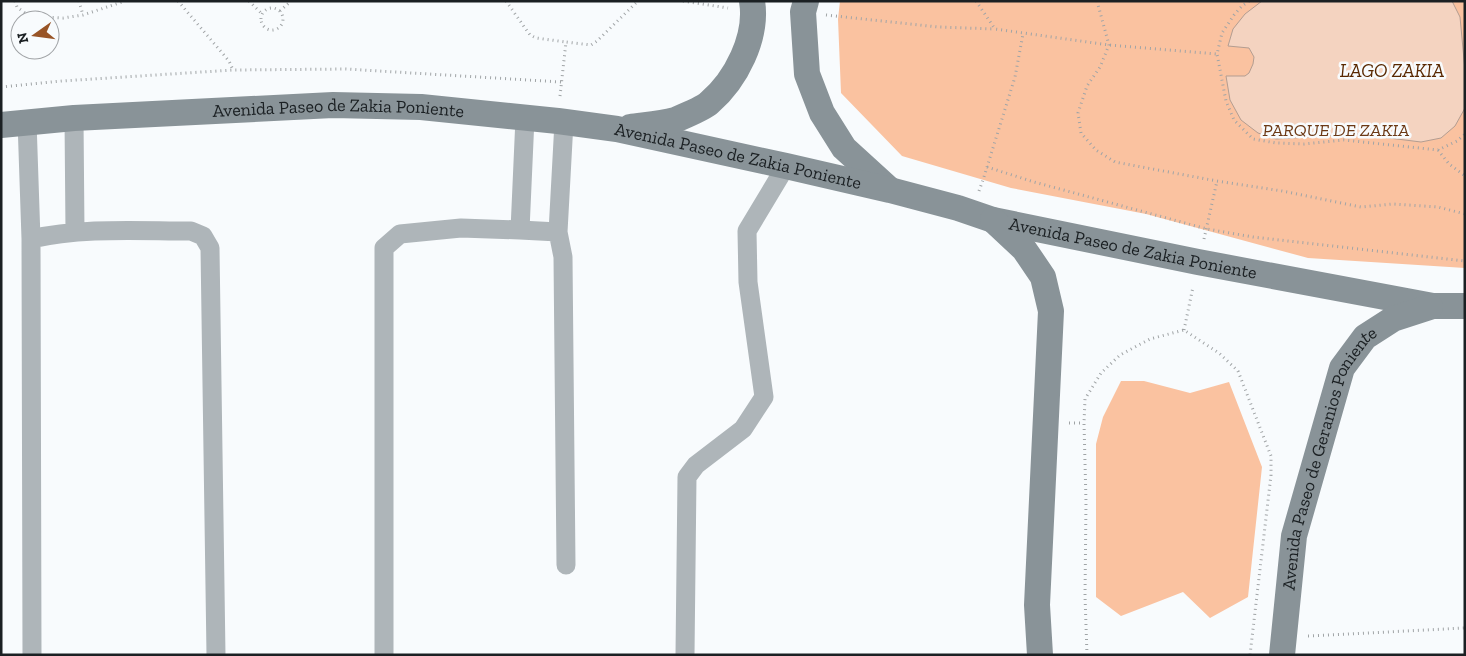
<svg xmlns="http://www.w3.org/2000/svg" width="1466" height="656" font-family="'Zilla Slab',serif">
<style>
.green{fill:#fac2a0}
.water{fill:#f4d3c0;stroke:#b39d91}
.lines{fill:none;stroke-linecap:round;stroke-linejoin:round}
.path{stroke:#a0a4a6;stroke-width:3;stroke-dasharray:1 4;stroke-linecap:butt}
.street{stroke:#aeb5b9;stroke-width:19}
.secondary{stroke:#899398;stroke-width:26}
.labels{text-anchor:middle;dominant-baseline:central;stroke-width:5;stroke-linejoin:round;paint-order:stroke}
.street-label{font-size:18px;fill:#1b2023;stroke:#f8fbfd}
.park-label{font-size:18px;font-style:italic;fill:#6c3915;stroke:#f8fbfd}
.water-label{font-size:19px;font-style:italic;fill:#592800;stroke:#f8fbfd}
</style>
<rect width="100%" height="100%" fill="#f8fbfd"/>
<path class="green" d="M840,1H1465V268L1308,258L1146,214L1011,188L902,156L841,93L838,19Z
M1121,381H1144L1190,393L1229,382L1262,467L1248,597L1210,618L1183,592L1121,616L1096,597V444L1103,417Z"/>
<path class="water" d="M1262,1H1452L1460,17L1465,70V108L1455,126L1441,138L1421,142L1357,134L1276,139L1258,133L1241,120L1230,100L1226,76H1245L1249,73L1253,64L1254,57L1249,48L1228,46L1233,29L1245,14Z"/>
<g class="lines">
<path class="path" d="M15,1L17,7L29,16L63,18L83,15L125,1
M79,1L83,15
M178,1L229,61L233,70
M249,1L262,14
M506,1L530,35L536,38L566,42
M683,1L728,8
M976,1L995,29L1109,45L1217,54
M1097,1L1109,45L1100,67L1087,86L1078,113L1081,133L1096,150L1115,162L1217,181L1282,191L1361,207L1393,204L1438,207L1465,214
M1249,1L1242,6L1234,15L1222,33L1217,54L1226,101L1234,120L1253,139L1276,143L1304,144L1344,140L1438,150L1457,141L1465,134
M261 19a11 11 0 1 1 22 0a11 11 0 1 1-22 0Z
M280,11L291,1
M826,15L938,27L994,29
M1,87L62,81L233,70L346,69L561,82
M560,96L566,42L591,45L597,41L638,1
M1438,150L1449,164L1465,176
M987,167L1034,182L1207,229L1253,237L1465,261
M979,191L983,180L1015,77L1023,34
M1204,239L1217,181
M1184,330L1193,287
M1069,423H1084
M1308,636L1465,628
M1087,655L1085,596L1086,502L1084,423L1085,399L1101,373L1120,355L1150,339L1184,330L1219,353L1238,371L1271,456V475L1250,655"/>
<path class="street" d="M74,118L75,232
M27,121L31,239L32,655
M520,230L558,232L563,257L566,565
M558,232L564,122
M31,239C83,227 138,231 191,231L203,236L210,248L216,655
M384,655V248L400,234L461,228L520,230L525,118
M685,655L687,477L696,465L743,429L764,397L748,282L747,231L786,166"/>
<g class="secondary">
<path d="M806,1L803,12L807,74L822,113L844,148L889,189"/>
<path id="s1" d="M1,125L74,118L333,105L421,107L558,121L617,129L786,166L890,190L958,208L993,220L1198,262L1433,306H1465"/>
<path d="M630,127C644,125 661,124 675,120C682,117 704,108 709,103C736,80 758,37 752,1"/>
<path d="M993,220L1024,249L1043,277L1051,311L1037,605L1040,655"/>
<path id="s2" d="M1282,655L1294,536L1342,368L1365,337L1393,319L1430,307"/>
</g>
</g>
<g class="labels">
<g class="street-label">
<text stroke="none"><textPath href="#s1" startOffset="338">Avenida Paseo de Zakia Poniente</textPath></text>
<text stroke="none"><textPath href="#s1" startOffset="742">Avenida Paseo de Zakia Poniente</textPath></text>
<text stroke="none"><textPath href="#s1" startOffset="1148">Avenida Paseo de Zakia Poniente</textPath></text>
<text stroke="none"><textPath href="#s2" startOffset="205">Avenida Paseo de Geranios Poniente</textPath></text>
</g>
<g class="park-label">
<text x="1336" y="130">PARQUE DE ZAKIA</text>
</g>
<g class="water-label">
<text x="1392" y="70">LAGO ZAKIA</text>
</g>
</g>
<rect width="1466" height="656" fill="none" stroke="#1b2023" stroke-width="5"/>
<g transform="translate(35 35) rotate(256)"><circle r="24" fill="#f8fbfd" stroke="#a0a3a6"/>
<path d="M0-4L9 19L0 12L-9 19Z" fill="#985426"/>
<text y="-8" font-size="14" font-weight="bold" text-anchor="middle" fill="#1b2023">N</text>
</g>
</svg>
